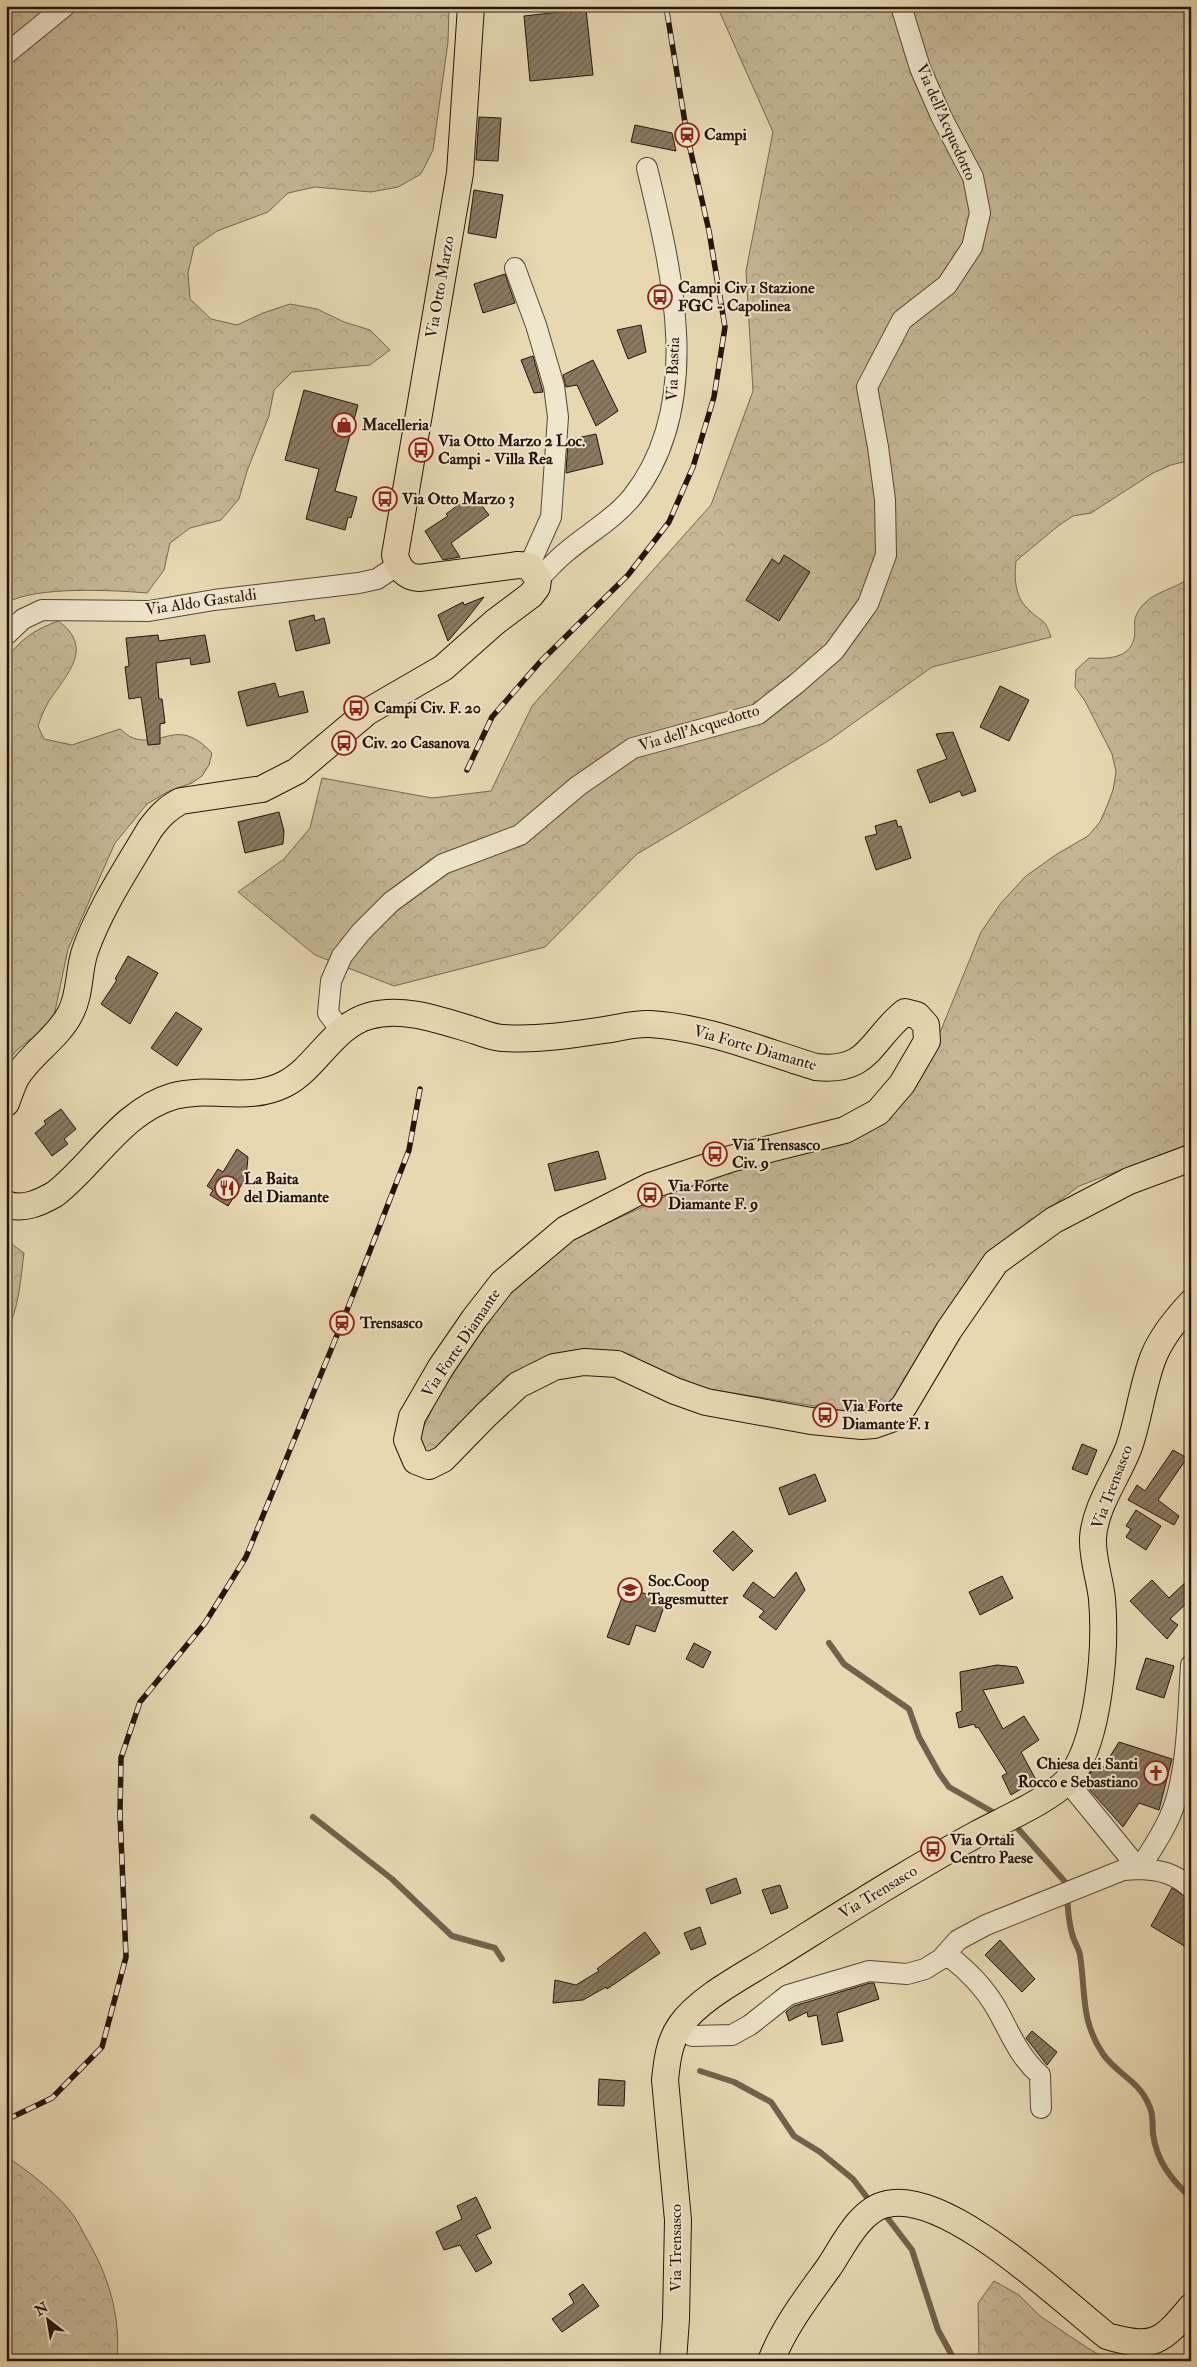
<svg xmlns="http://www.w3.org/2000/svg" width="1197" height="2367" font-family="'IM FELL Double Pica',serif">
<style>
.forest{fill:url(#forest-crowns);stroke:#766652}
.lines{fill:none;stroke-linecap:round;stroke-linejoin:round}
.stream{stroke:#72614e;stroke-width:6}
.building{fill:url(#building-hatch);stroke:#25140d}
.minor-casing{stroke:#564536;stroke-width:22}
.major-casing{stroke:#25140d;stroke-width:28}
.minor{stroke:#efe6cd;stroke-width:20}
.major{stroke:#e7d8b2;stroke-width:26}
.rail-casing{stroke:#25140d;stroke-width:5.5}
.rail{stroke:#efe6cd;stroke-width:4;stroke-dasharray:11;stroke-linecap:butt}
.labels{text-anchor:middle;dominant-baseline:central;stroke-width:4;stroke-linejoin:round;paint-order:stroke}
.street-label{font-size:16px;fill:#25140d;stroke:#efe6cd}
.poi-label{font-size:16px;font-weight:bold;fill:#25140d;stroke:#efe6cd;text-anchor:start}
</style>
<defs>
<pattern id="forest-crowns" width="20" height="18" patternUnits="userSpaceOnUse" patternTransform="scale(1.25)"><rect width="20" height="18" fill="#c6b796"/><path d="M2 6a3 3 0 1 1 6 0M12 15a3 3 0 1 1 6 0" fill="none" stroke="#aa9c80"/></pattern>
<pattern id="building-hatch" width="6" height="6" patternUnits="userSpaceOnUse" patternTransform="scale(1.25)"><rect width="6" height="6" fill="#8a7a63"/><path d="M-1 1l2-2M0 6l6-6M5 7l2-2" fill="none" stroke="#716350"/></pattern>
</defs>
<rect width="100%" height="100%" fill="#e7d8b2"/>
<filter id="stains"><feTurbulence type="fractalNoise" baseFrequency=".004" numOctaves="4"/><feColorMatrix values="0 0 0 0 .2 0 0 0 0 .09 0 0 0 0 .02 0 0 0 .5 -.17"/></filter>
<radialGradient id="worn" r=".72"><stop offset=".6" stop-color="#630" stop-opacity="0"/><stop offset="1" stop-color="#630" stop-opacity=".3"/></radialGradient>
<path class="forest" d="M6,6H449L448,42L433,150L421,174L398,187L371,192L315,187L288,193L268,212L217,231L194,247L188,273L190,299L211,319L237,325L263,313L290,304L317,309L344,322L370,330L390,350L370,365L292,372L274,390L269,416L247,471L239,499L221,520L190,528L170,543L164,570L147,593C112,590 35,586 6,603Z
M717,6H1191V460L1171,465L1153,473L1091,513L1073,516L1058,526L1016,561C1014,580 1015,598 1030,611C1044,624 1044,617 1051,637L932,667L828,741L637,854L545,947L394,986L315,955L238,892L284,859L310,828L322,778L432,798L491,791L532,706L711,505L753,391L746,271L773,132Z
M1191,577V1143L1079,1186L986,1256L893,1399L871,1415L677,1384L600,1350L438,1449L421,1452L420,1435L436,1401L494,1308L575,1238L712,1175L895,1108L941,1030L981,932L1001,903L1026,876L1057,854L1088,836L1100,822L1107,806L1113,790L1116,772L1112,754L1085,701L1075,687L1076,670L1089,658C1106,659 1129,659 1134,639C1137,625 1130,621 1142,606C1154,591 1176,589 1191,577Z
M58,621C95,647 67,674 49,701C44,709 41,718 38,726L44,739L72,745L120,729C124,732 129,737 133,738C165,748 177,716 212,753L209,765L202,776L192,783L169,791L147,804L115,843L68,949L54,1016L47,1026L17,1050L6,1063V659C21,639 34,630 58,621Z
M6,1240L24,1253C21,1275 19,1312 6,1331Z
M6,2156C29,2172 53,2190 70,2211C76,2218 80,2226 84,2234C108,2274 121,2314 117,2361H6Z
M994,2281L1019,2295L1040,2316L1089,2349L1111,2361H979L978,2303Z"/>
<g class="lines">
<path class="stream" d="M829,1643L844,1664L909,1709L919,1737L939,1773L949,1787L998,1815
M313,1817L392,1879L452,1936L495,1948L502,1959
M1013,1823L1067,1884C1067,1902 1068,1921 1073,1937C1075,1943 1079,1949 1080,1955C1086,1992 1080,2020 1103,2054C1115,2072 1138,2081 1147,2101C1154,2114 1152,2120 1153,2134C1157,2162 1171,2179 1191,2198
M700,2071L734,2082L771,2102L794,2136L820,2152L853,2179L872,2204
M883,2212L912,2250L938,2330L955,2361"/>
</g>
<path class="building" d="M586,9L593,75L530,81L524,16Z
M479,117L501,118L498,161L476,160Z
M635,125L672,133L676,151L631,142Z
M474,190L503,195L496,238L468,233Z
M505,274L515,303L483,313L474,284Z
M641,325L646,352L628,359L617,330Z
M533,356L543,392L534,393L521,360Z
M593,360L618,411L596,426L577,385L566,387L563,375Z
M304,390L358,405L335,491L357,497L351,518L348,517L345,530L306,519L319,469L285,460Z
M596,434L603,464L566,473L568,440Z
M473,494L489,515L451,543L460,557L443,560L425,531L448,516L446,514Z
M784,555L810,572L779,621L746,600L772,559L779,564Z
M484,597L466,620L448,641L438,615L463,602L464,605Z
M314,615L315,621L324,618L330,643L296,651L289,621Z
M158,635L159,641L205,635L210,662L191,665L190,658L156,663L159,699H162L165,723L160,724V744L148,745L141,697L129,699L125,667L129,666L126,638Z
M275,683L279,697L303,691L308,712L247,726L238,692Z
M1000,686L1029,700L1009,741L980,727Z
M953,732L976,791L962,796L960,791L930,803L917,770L947,759L936,734Z
M279,812L284,831L283,844L245,853L238,822Z
M896,820L898,827L901,826L911,858L876,870L865,837L877,834L875,826Z
M128,956L158,973L130,1024L101,1004L117,980L115,979Z
M176,1012L202,1029L177,1066L151,1048Z
M61,1109L76,1129L64,1139L68,1144L52,1156L35,1133L46,1124L44,1121Z
M237,1149L248,1157L246,1178L228,1206L210,1195L213,1190L207,1186L218,1169L223,1172Z
M598,1151L606,1179L555,1191L548,1164Z
M1082,1444L1097,1450L1087,1475L1072,1469Z
M1173,1450L1187,1458L1158,1500L1179,1516L1174,1525L1128,1500L1137,1485L1145,1491Z
M815,1474L826,1501L789,1515L779,1488Z
M1136,1510L1161,1526L1146,1550L1126,1537L1131,1529L1126,1526Z
M733,1531L753,1551L733,1571L713,1551Z
M796,1572L805,1590L776,1630L759,1617L764,1611L743,1596L753,1582L774,1598Z
M1002,1576L1013,1598L980,1615L969,1592Z
M1191,1577V1599L1170,1619L1178,1625L1167,1639L1130,1601L1152,1580L1169,1598Z
M626,1587L666,1601L655,1632L636,1625L629,1645L607,1637Z
M694,1643L711,1652L703,1668L686,1659Z
M1146,1658L1174,1666L1164,1698L1136,1689Z
M997,1665L1017,1667L1024,1683L983,1690L1003,1729L1024,1716L1039,1740L1021,1752L1036,1780L1011,1795L1002,1776L1007,1773L978,1727L976,1728L974,1724L959,1728L956,1713L962,1711L960,1672Z
M1119,1742L1172,1759L1159,1810L1139,1803L1123,1827L1088,1788L1086,1780L1092,1770L1101,1771Z
M736,1878L741,1893L711,1904L706,1889Z
M780,1885L788,1908L771,1914L762,1890Z
M1172,1888L1191,1900V1950L1151,1926Z
M700,1927L706,1944L691,1950L684,1933Z
M645,1932L660,1953L607,1989L606,1987L583,2000L553,2003L555,1980L576,1985L599,1971L597,1969Z
M1000,1940L1035,1979L1022,1992L985,1955Z
M870,1983H874L879,1999L837,2013L843,2041L822,2045L817,2015L808,2017L807,2012L789,2021L786,2012L794,2006Z
M1032,2031L1057,2052L1047,2065L1026,2038Z
M599,2079L625,2081L624,2106L598,2105Z
M476,2197L491,2228L476,2235L492,2263L476,2272L460,2245L444,2250L436,2232L462,2219L457,2206Z
M583,2284L599,2306L562,2332L552,2319L574,2303L569,2294Z"/>
<g class="lines">
<g class="minor-casing">
<path id="minor" d="M6,54L65,6
M515,268L536,325L554,386L558,417L551,517L529,566
M538,579C547,571 555,561 565,553C587,534 613,520 632,497C705,405 672,272 647,168
M6,635L23,619L42,610L149,611L214,600L359,583L377,579L398,565
M342,1032L328,1013L331,981L342,956L361,932L391,902L443,864L520,835L578,786L633,748L758,714L796,684L834,651L868,604L886,555L885,500L878,447L867,387L902,320L947,285L972,247L980,213L973,177L941,116L920,68L901,6
M1067,1781L1139,1869C1161,1870 1174,1873 1191,1888
M941,1959L950,1957C968,1971 983,1986 995,2006C1009,2030 1018,2056 1040,2075L1041,2108
M692,2036L732,2035L750,2025L788,1995L869,1971L907,1974L925,1969L941,1959L958,1940L986,1925L1123,1870L1139,1869C1150,1852 1162,1835 1170,1816C1188,1776 1188,1709 1191,1665"/>
</g>
<g class="major-casing">
<path id="major" d="M6,1103C9,1095 12,1086 16,1078C30,1054 57,1039 70,1014C81,994 78,971 85,951C100,908 127,868 150,829C159,817 167,808 181,801L262,789L297,771L367,712L443,668L495,622L531,595L537,587L538,579L529,566L518,565L419,578C405,577 398,568 395,555L460,173L471,6
M6,1204C23,1211 41,1202 55,1194C95,1163 122,1111 174,1096C212,1086 248,1103 285,1084C317,1067 333,1026 369,1016C404,1006 442,1021 476,1031C485,1034 495,1038 504,1038C538,1040 571,1035 604,1030C619,1028 635,1023 650,1024C705,1027 763,1051 816,1067C870,1073 870,1040 905,1012L917,1015L926,1025L927,1041L902,1084L878,1112L845,1130L730,1159L650,1186L566,1229L502,1283L474,1319L441,1367L412,1417L407,1440L416,1461L429,1466L443,1459L486,1415L518,1385L554,1367L584,1362L617,1364L675,1391L706,1402L811,1421L862,1426L874,1425L891,1419L904,1406L949,1330L996,1262L1054,1220L1129,1181L1191,1158
M673,2361L676,2319L678,2220L665,2080C667,2061 669,2042 680,2026C698,1999 743,1976 770,1959C839,1916 907,1872 977,1834C1001,1821 1049,1800 1066,1782C1100,1747 1106,1646 1102,1599C1100,1579 1092,1558 1093,1538C1095,1506 1118,1476 1129,1447C1139,1418 1142,1387 1153,1358C1161,1337 1176,1319 1191,1303
M771,2361C784,2327 808,2296 829,2267C843,2246 860,2209 887,2204C948,2190 1060,2299 1107,2336C1153,2350 1162,2342 1191,2307"/>
</g>
<use href="#minor" class="minor"/>
<use href="#major" class="major"/>
<g class="rail-casing">
<path id="rail" d="M467,770L492,717L540,662L628,575L669,522L693,467L714,397L725,327L709,231L687,135L666,6
M6,2120L52,2098L102,2047L126,1957L120,1814L121,1758L140,1702L205,1623L246,1557L342,1323L409,1150L420,1089"/>
</g>
<use href="#rail" class="rail"/>
</g>
<defs>
<g id="station-ring" transform="scale(1.25)"><circle r="9.5" fill="#efe6cd" stroke="#8f2418" stroke-width="1.5"/><path d="M-3-6H3Q5-6 5-4V2Q5 4 3 4L4.5 6H3L1.5 4h-3L-3 6H-4.5L-3 4Q-5 4-5 2V-4Q-5-6-3-6ZM-3.5-4v3h7v-3ZM-3.5 1v1.5H-2V1ZM2 1v1.5H3.5V1Z" fill="#8f2418"/></g>
<g id="bus-ring" transform="scale(1.25)"><circle r="9.5" fill="#efe6cd" stroke="#8f2418" stroke-width="1.5"/><path d="M-5-6H5V4H4V6H2V4H-2V6H-4V4H-5ZM-3.5-4V0h7V-4ZM-3.5 1.2v1.5H-2V1.2ZM2 1.2v1.5H3.5V1.2Z" fill="#8f2418"/></g>
<g id="shop-ring" transform="scale(1.25)"><circle r="9.5" fill="#efe6cd" stroke="#8f2418" stroke-width="1.5"/><path d="M-5-2.5h2.3a2.7 3.5 0 0 1 5.4 0H5L5.5 6h-11ZM-1.5-2.5h3a1.5 2.3 0 0 0-3 0Z" fill="#8f2418"/></g>
<g id="restaurant-ring" transform="scale(1.25)"><circle r="9.5" fill="#efe6cd" stroke="#8f2418" stroke-width="1.5"/><path d="M-5-6h1v4h1v-4h1v4h1v-4h1v5L-1.5 .5V6h-2V.5L-5-1ZM5-6V6H3V1.5H1.5Q1.5-4 5-6Z" fill="#8f2418"/></g>
<g id="school-ring" transform="scale(1.25)"><circle r="9.5" fill="#efe6cd" stroke="#8f2418" stroke-width="1.5"/><path d="M0-5L7-2L0 1L-7-2ZM-4 1L0 2.5L4 1V4Q0 6-4 4Z" fill="#8f2418"/></g>
<g id="church-ring" transform="scale(1.25)"><circle r="9.5" fill="#efe6cd" stroke="#8f2418" stroke-width="1.5"/><path d="M-1.2-6h2.4v3.5h3.3v2.4h-3.3V6h-2.4V-.1h-3.3v-2.4h3.3Z" fill="#8f2418"/></g>
</defs>
<g fill-rule="evenodd">
<use href="#station-ring" x="687" y="135"/>
<use href="#bus-ring" x="660" y="297"/>
<use href="#shop-ring" x="344" y="425"/>
<use href="#bus-ring" x="421" y="450"/>
<use href="#bus-ring" x="385" y="499"/>
<use href="#bus-ring" x="356" y="708"/>
<use href="#bus-ring" x="344" y="743"/>
<use href="#bus-ring" x="715" y="1154"/>
<use href="#restaurant-ring" x="227" y="1188"/>
<use href="#bus-ring" x="650" y="1195"/>
<use href="#station-ring" x="342" y="1323"/>
<use href="#bus-ring" x="825" y="1415"/>
<use href="#school-ring" x="630" y="1590"/>
<use href="#church-ring" x="1156" y="1773"/>
<use href="#bus-ring" x="933" y="1849"/>
</g>
<g class="labels">
<g class="street-label">
<text transform="translate(946 122) rotate(66)">Via dell'Acquedotto</text>
<text transform="translate(440 287) rotate(-80)">Via Otto Marzo</text>
<text transform="translate(673 369) rotate(-88)">Via Bastia</text>
<text transform="translate(201 602) rotate(-8)">Via Aldo Gastaldi</text>
<text transform="translate(699 728) rotate(-17)">Via dell'Acquedotto</text>
<text transform="translate(755 1048) rotate(16)">Via Forte Diamante</text>
<text transform="translate(461 1343) rotate(-56)">Via Forte Diamante</text>
<text transform="translate(1112 1487) rotate(-69)">Via Trensasco</text>
<text transform="translate(878 1892) rotate(-31)">Via Trensasco</text>
<text transform="translate(676 2248) rotate(-90)">Via Trensasco</text>
</g>
<g class="poi-label">
<text x="704" y="135">Campi</text>
<text x="678" y="288">Campi Civ 1 Stazione<tspan x="678" dy="18">FGC - Capolinea</tspan></text>
<text x="362" y="425">Macelleria</text>
<text x="438" y="441">Via Otto Marzo 2 Loc.<tspan x="438" dy="18">Campi - Villa Rea</tspan></text>
<text x="402" y="499">Via Otto Marzo 3</text>
<text x="374" y="708">Campi Civ. F. 20</text>
<text x="362" y="743">Civ. 20 Casanova</text>
<text x="732" y="1145">Via Trensasco<tspan x="732" dy="18">Civ. 9</tspan></text>
<text x="244" y="1179">La Baita<tspan x="244" dy="18">del Diamante</tspan></text>
<text x="668" y="1186">Via Forte<tspan x="668" dy="18">Diamante F. 9</tspan></text>
<text x="360" y="1323">Trensasco</text>
<text x="842" y="1406">Via Forte<tspan x="842" dy="18">Diamante F. 1</tspan></text>
<text x="648" y="1581">Soc.Coop<tspan x="648" dy="18">Tagesmutter</tspan></text>
<text x="1138" y="1764" text-anchor="end">Chiesa dei Santi<tspan x="1138" dy="18">Rocco e Sebastiano</tspan></text>
<text x="950" y="1840">Via Ortali<tspan x="950" dy="18">Centro Paese</tspan></text>
</g>
</g>
<rect width="1197" height="2367" fill="none" stroke="#e7d8b2" stroke-width="25"/>
<rect x="8" y="8" width="1182" height="2352" fill="none" stroke="#25140d" stroke-width="2.5"/>
<rect x="12" y="12" width="1172" height="2342" fill="none" stroke="#25140d"/>
<g transform="translate(48 2320) rotate(329)" stroke="#efe6cd" stroke-width="4" paint-order="stroke">
<path d="M0-4L9 19L0 12L-9 19Z" fill="#25140d"/>
<text y="-8" font-size="14" font-weight="bold" text-anchor="middle" fill="#25140d">N</text>
</g>
<rect width="100%" height="100%" filter="url(#stains)"/>
<rect width="100%" height="100%" fill="url(#worn)"/>
</svg>
